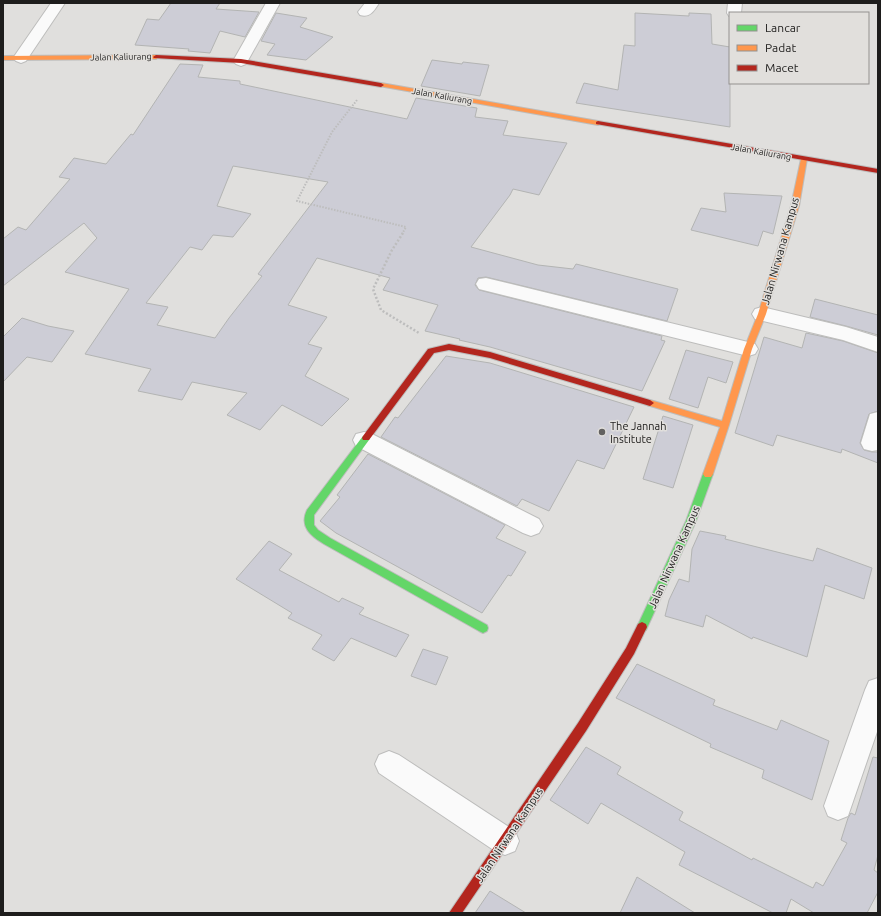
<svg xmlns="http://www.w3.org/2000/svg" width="881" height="916" font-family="Ubuntu,sans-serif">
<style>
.building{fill:#cdcdd6;stroke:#b3b4b3;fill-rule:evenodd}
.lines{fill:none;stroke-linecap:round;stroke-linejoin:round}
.street-casing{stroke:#bdbdbc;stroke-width:2}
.fast-casing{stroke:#bdbdbc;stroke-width:2}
.slow-casing{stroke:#bdbdbc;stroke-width:2}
.jam-casing{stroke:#bdbdbc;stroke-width:2}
.path-far1{stroke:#bdbdbd;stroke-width:2;stroke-dasharray:1.5 1.5;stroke-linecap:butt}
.path{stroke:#bdbdbd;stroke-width:2.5;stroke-dasharray:2 2;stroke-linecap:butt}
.street{fill:#fafafa;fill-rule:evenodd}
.fast{fill:#63d668;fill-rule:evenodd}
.slow{fill:#ff974d;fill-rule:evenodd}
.jam{fill:#b3261e;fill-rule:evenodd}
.poi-dot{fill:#626160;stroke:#e1dfdc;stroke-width:1.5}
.labels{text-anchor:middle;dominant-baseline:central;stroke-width:3;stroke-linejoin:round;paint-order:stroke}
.far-street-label{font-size:9px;fill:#1e1d1c;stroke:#e1dfdc}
.street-label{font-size:11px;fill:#1e1d1c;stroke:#e1dfdc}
.poi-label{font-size:11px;fill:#1e1d1c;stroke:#e1dfdc;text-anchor:start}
</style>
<rect width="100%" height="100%" fill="#e0dfdd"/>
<path class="building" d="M171,3H220L216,9L259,12L245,37L220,31L210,53L188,51L189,49L135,45L147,19L159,20Z
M276,13L307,18L300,27L333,37L306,60L267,55L275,44L261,41Z
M635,13L689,16V13L711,14L712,44L730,47V127L576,103L584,83L618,90L624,45L635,46Z
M432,60L462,64L463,62L489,65L480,96L421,86Z
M180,64L203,65L198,77L240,81V84L407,119L416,98L477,108L475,117L508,121L503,135L567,143L539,195L513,189L510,195L471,247L538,265L573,269L576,264L678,289L667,321L486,277L478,278L475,285L479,290L662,336L661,340L665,341L642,391L490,347L459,340L460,339L425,331L438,305L383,290L390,278L317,258L288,305L327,317L308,344L322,348L305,376L349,399L322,426L282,405L260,430L227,415L247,393L192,382L182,400L138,391L151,369L85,354L129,289L65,272L97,238L84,223L3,286V239L18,227L26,230L70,179L59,177L74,158L106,164L131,134L133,135ZM233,166L328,182L258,274L262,276L229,318L215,338L157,325L168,307L146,303L190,247L202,250L213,235L233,237L251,214L217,206Z
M724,193L782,196L773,234L763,231L758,246L691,230L701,208L726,212Z
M815,299L878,315V335L846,326L810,317Z
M22,318L48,326L74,331L52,362L27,357L3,382V337Z
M806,333L843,341L878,353V411L869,414L860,443L864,450L872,452H878V463L842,449L841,453L777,435L773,446L735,433L764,337L802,348Z
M686,350L733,362L726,383L708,377L698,408L669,399Z
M446,356L490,363L634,407L604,469L577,460L549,511L522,499L517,506L381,437L395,417L398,418Z
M663,416L693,425L673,488L643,479Z
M368,454L505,525L496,538L526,552L511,576L508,575L482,613L336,533L320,521L340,497L337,495Z
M700,531L726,536L725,539L813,561L817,548L872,568L864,599L825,585L807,657L753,637L752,639L706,615L703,627L665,616L669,600L679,579L689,582L692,549Z
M269,541L292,554L279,570L339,602L342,598L364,608L359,614L409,635L396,657L351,638L334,661L312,649L322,635L288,618L292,613L236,579Z
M423,649L448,657L436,685L411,676Z
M637,664L715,700L713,705L777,730L781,720L829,741L812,800L762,778L764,770L710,747L711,744L616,698Z
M586,747L621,767L617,774L683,812L679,820L752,860L753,858L813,888L816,882L823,886L847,843L841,840L848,818L851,813L855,815L873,757L878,758V855L874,870L878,873V892L867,913H814L791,899L786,913H773L679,865L685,852L601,803L588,824L550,800Z
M637,877L695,913H620Z
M490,891L526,913H475Z"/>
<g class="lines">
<g class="street-casing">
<path id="street" d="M51,3H65L26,61L21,63L16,61L13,58Z
M266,3H280L246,64L241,66L236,64L233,61Z
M365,3H379C374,11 370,18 360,15L358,12Z
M728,3H742L741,13H730L729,16L727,13Z
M486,278L748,342L755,344L758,349L755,354L748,356L479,289L476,284L479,279Z
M762,307L846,327L878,337V352L843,340L755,319L752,314L755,309Z
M878,412V450L872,451L864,449L861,443L870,414Z
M364,432L372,434L539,519L543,526L539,533L531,536L523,533L356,446L353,440L356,434Z
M878,678V729L848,816L838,820L828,816L824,806L865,690L869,681Z
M389,751L399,755L515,831L519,841L515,851L505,855L495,851L379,773L375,764L379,755Z"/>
</g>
<g class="fast-casing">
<path id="fast" d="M366,435L369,436L370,438L369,440L314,515V525L318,530L330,538L487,625L488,628L487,631L483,633L479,631L324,544C311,536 299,527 307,510L363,436Z
M708,470L711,471L713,474L696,521L646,630L642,632L638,630L637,627L686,521L703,474L705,471Z"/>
</g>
<g class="slow-casing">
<path id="slow" d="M3,56L156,55L159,57L156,59L3,60Z
M381,83L598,121L601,123L598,125L379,86L378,85Z
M804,157L807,159L799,206L766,314L752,349L729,425L713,474L711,477H705L703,474L720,427L647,405L646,403L650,400L722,421L744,349L758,314L791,206L801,159Z"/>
</g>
<g class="jam-casing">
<path id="jam" d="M156,55L241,59L381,83L384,85L381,87L241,63L154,58L153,57Z
M598,121L878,169V173L596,124V122Z
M449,344L490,352L650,400L654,403L650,406L490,358L449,350L434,353L369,440H363L362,438L363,436L428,349Z
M642,622L646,624L647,627L634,654L586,731L462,913H449L578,723L626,648L638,624Z"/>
</g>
<path class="path-far1" d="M357,100L332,132L297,201L406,227L402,234"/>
<path class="path" d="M403,233L392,250L373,289L381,310L419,333"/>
<use href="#street" class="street"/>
<use href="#fast" class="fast"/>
<use href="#slow" class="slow"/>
<use href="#jam" class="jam"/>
</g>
<circle class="poi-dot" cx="602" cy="432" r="4"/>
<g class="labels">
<g class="far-street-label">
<text transform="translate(121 57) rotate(-1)">Jalan Kaliurang</text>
<text transform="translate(442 96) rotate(10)">Jalan Kaliurang</text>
<text transform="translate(761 152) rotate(10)">Jalan Kaliurang</text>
</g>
<g class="street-label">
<text transform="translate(780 251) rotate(-74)">Jalan Nirwana Kampus</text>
<text transform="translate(674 557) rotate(-66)">Jalan Nirwana Kampus</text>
<text transform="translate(509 835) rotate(-56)">Jalan Nirwana Kampus</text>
</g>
<g class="poi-label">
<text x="610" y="426">The Jannah<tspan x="610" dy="13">Institute</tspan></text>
</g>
</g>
<rect width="881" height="916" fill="none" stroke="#1e1d1c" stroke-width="8"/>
<rect x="729" y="12" width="140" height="72" fill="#e1dfdc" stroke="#93918f"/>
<rect x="737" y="25" width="20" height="6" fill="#63d668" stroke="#93918f"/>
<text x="765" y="32" font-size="12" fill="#1e1d1c">Lancar</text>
<rect x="737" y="45" width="20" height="6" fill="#ff974d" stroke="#93918f"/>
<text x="765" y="52" font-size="12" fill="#1e1d1c">Padat</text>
<rect x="737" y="65" width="20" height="6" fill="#b3261e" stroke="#93918f"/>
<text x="765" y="72" font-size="12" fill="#1e1d1c">Macet</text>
</svg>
